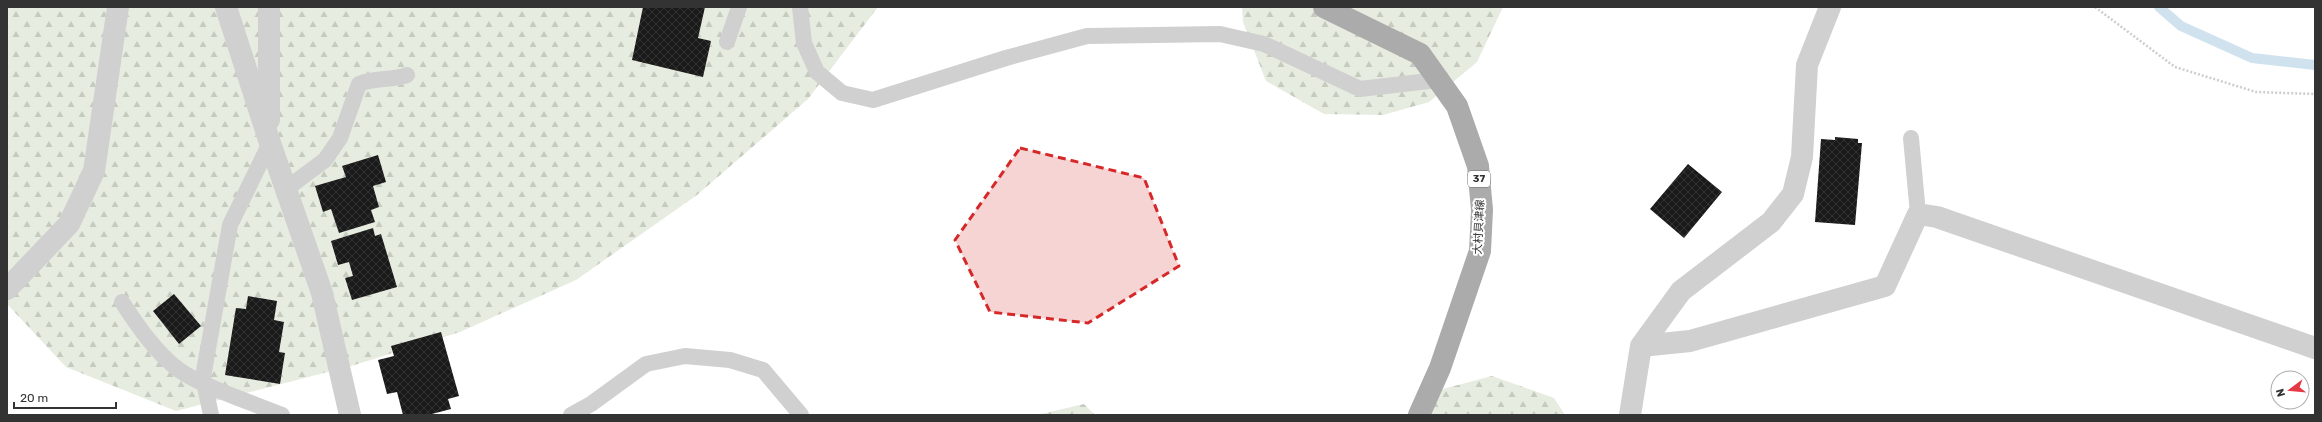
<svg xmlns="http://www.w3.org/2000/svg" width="2322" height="422" font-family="Rubik,'Noto Sans JP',sans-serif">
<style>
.forest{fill:url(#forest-firs)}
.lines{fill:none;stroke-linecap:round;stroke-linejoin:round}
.stream{stroke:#cfe2ee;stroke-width:10}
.building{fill:url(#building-cross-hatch)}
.path{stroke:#cdcdcd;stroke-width:2.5;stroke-dasharray:2 2;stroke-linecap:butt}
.service{stroke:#d0d0d0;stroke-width:16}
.minor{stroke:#d0d0d0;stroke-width:22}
.primary{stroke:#ababab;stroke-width:22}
.marked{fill:#d62828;fill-opacity:0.2;stroke:#d62828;stroke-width:3;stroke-dasharray:8 5;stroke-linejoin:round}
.labels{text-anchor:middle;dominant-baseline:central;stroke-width:4;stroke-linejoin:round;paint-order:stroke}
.shield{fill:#fff;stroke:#707070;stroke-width:1}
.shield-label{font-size:10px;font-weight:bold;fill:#333}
.street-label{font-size:11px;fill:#333;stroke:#fff}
</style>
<defs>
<pattern id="forest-firs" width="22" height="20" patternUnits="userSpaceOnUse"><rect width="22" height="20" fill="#e6ecdf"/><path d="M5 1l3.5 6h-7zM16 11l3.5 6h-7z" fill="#c6cbc0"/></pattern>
<pattern id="building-cross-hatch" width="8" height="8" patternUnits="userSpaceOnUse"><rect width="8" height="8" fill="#1a1a1a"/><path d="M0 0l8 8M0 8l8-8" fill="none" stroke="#333"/></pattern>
</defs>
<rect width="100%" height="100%" fill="#fff"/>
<path class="forest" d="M7,7H878L808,99L697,195L576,280L460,332L351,366L176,411L66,367L7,304Z
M1242,7H1503L1477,62L1429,102L1383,115L1324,114L1266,81L1243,22Z
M1492,376L1554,398L1565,415H1421L1443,389Z
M1084,404L1095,415H1037Z"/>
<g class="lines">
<path class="stream" d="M2159,7L2181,26L2252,58L2315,65"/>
</g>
<path class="building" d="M643,7H705L698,38L711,41L703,77L632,60Z
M1835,137L1858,139V143H1862L1855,225L1815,222L1821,139L1835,140Z
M378,155L386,182L373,186L379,207L371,210L375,222L339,233L331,209L323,212L315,186L346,177L342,166Z
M1688,164L1722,192L1684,238L1650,209Z
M373,228L375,236L381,234L397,287L352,300L345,278L353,276L349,262L338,265L331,241Z
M174,294L201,326L179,344L153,311Z
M248,296L277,301L274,320L284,322L279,352L285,353L280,384L225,375L236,308L246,309Z
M441,332L459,396L448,399L451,409L428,415H403L397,392L387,394L378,360L394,356L391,346Z"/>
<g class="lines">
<path class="path" d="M2095,7L2175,67L2256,92L2315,94"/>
<path class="service" d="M800,7L804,43L817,72L842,93L873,100L1006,58L1087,36L1220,34L1264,44L1360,89L1438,80
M727,42L739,7
M1911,138L1918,214
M286,189L325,160L340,138L359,84C375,77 391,81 407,75
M122,302C137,325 156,353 179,370C203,387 253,403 282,415
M211,415L203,377L230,225L270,143
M571,415L591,404L646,364L685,356L730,360L763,370L801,415"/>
<path class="minor" d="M226,7L270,143L322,293L350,415
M269,7V120
M7,289L69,224L94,171L118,7
M1641,346L1690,341L1885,286L1918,214L1937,217L2315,348
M1630,415L1641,346L1681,291L1771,222L1793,194L1802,157L1807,65L1830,7"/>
<path class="primary" d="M1324,7L1420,54L1457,106L1478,166L1482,210L1480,251L1440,368L1419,415"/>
</g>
<path class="marked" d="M1020,148L1144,178L1179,266L1088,323L990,312L955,240Z"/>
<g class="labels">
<rect class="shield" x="1468" y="171" width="22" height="16" rx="3"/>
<g class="shield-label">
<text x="1479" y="179">37</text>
</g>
<g class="street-label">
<text transform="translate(1479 227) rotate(-87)">大村貝津線</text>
</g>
</g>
<rect width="2322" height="422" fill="none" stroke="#333333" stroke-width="16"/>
<g transform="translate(2290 390) rotate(254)"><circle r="19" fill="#ffffff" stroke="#adadad"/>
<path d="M0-3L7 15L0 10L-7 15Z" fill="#e63946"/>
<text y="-6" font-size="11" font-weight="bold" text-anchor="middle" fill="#333333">N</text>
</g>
<path d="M14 402v6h102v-6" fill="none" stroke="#333333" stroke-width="2"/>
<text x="20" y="402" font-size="12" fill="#333333" stroke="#ffffff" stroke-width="3" paint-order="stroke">20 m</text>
</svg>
